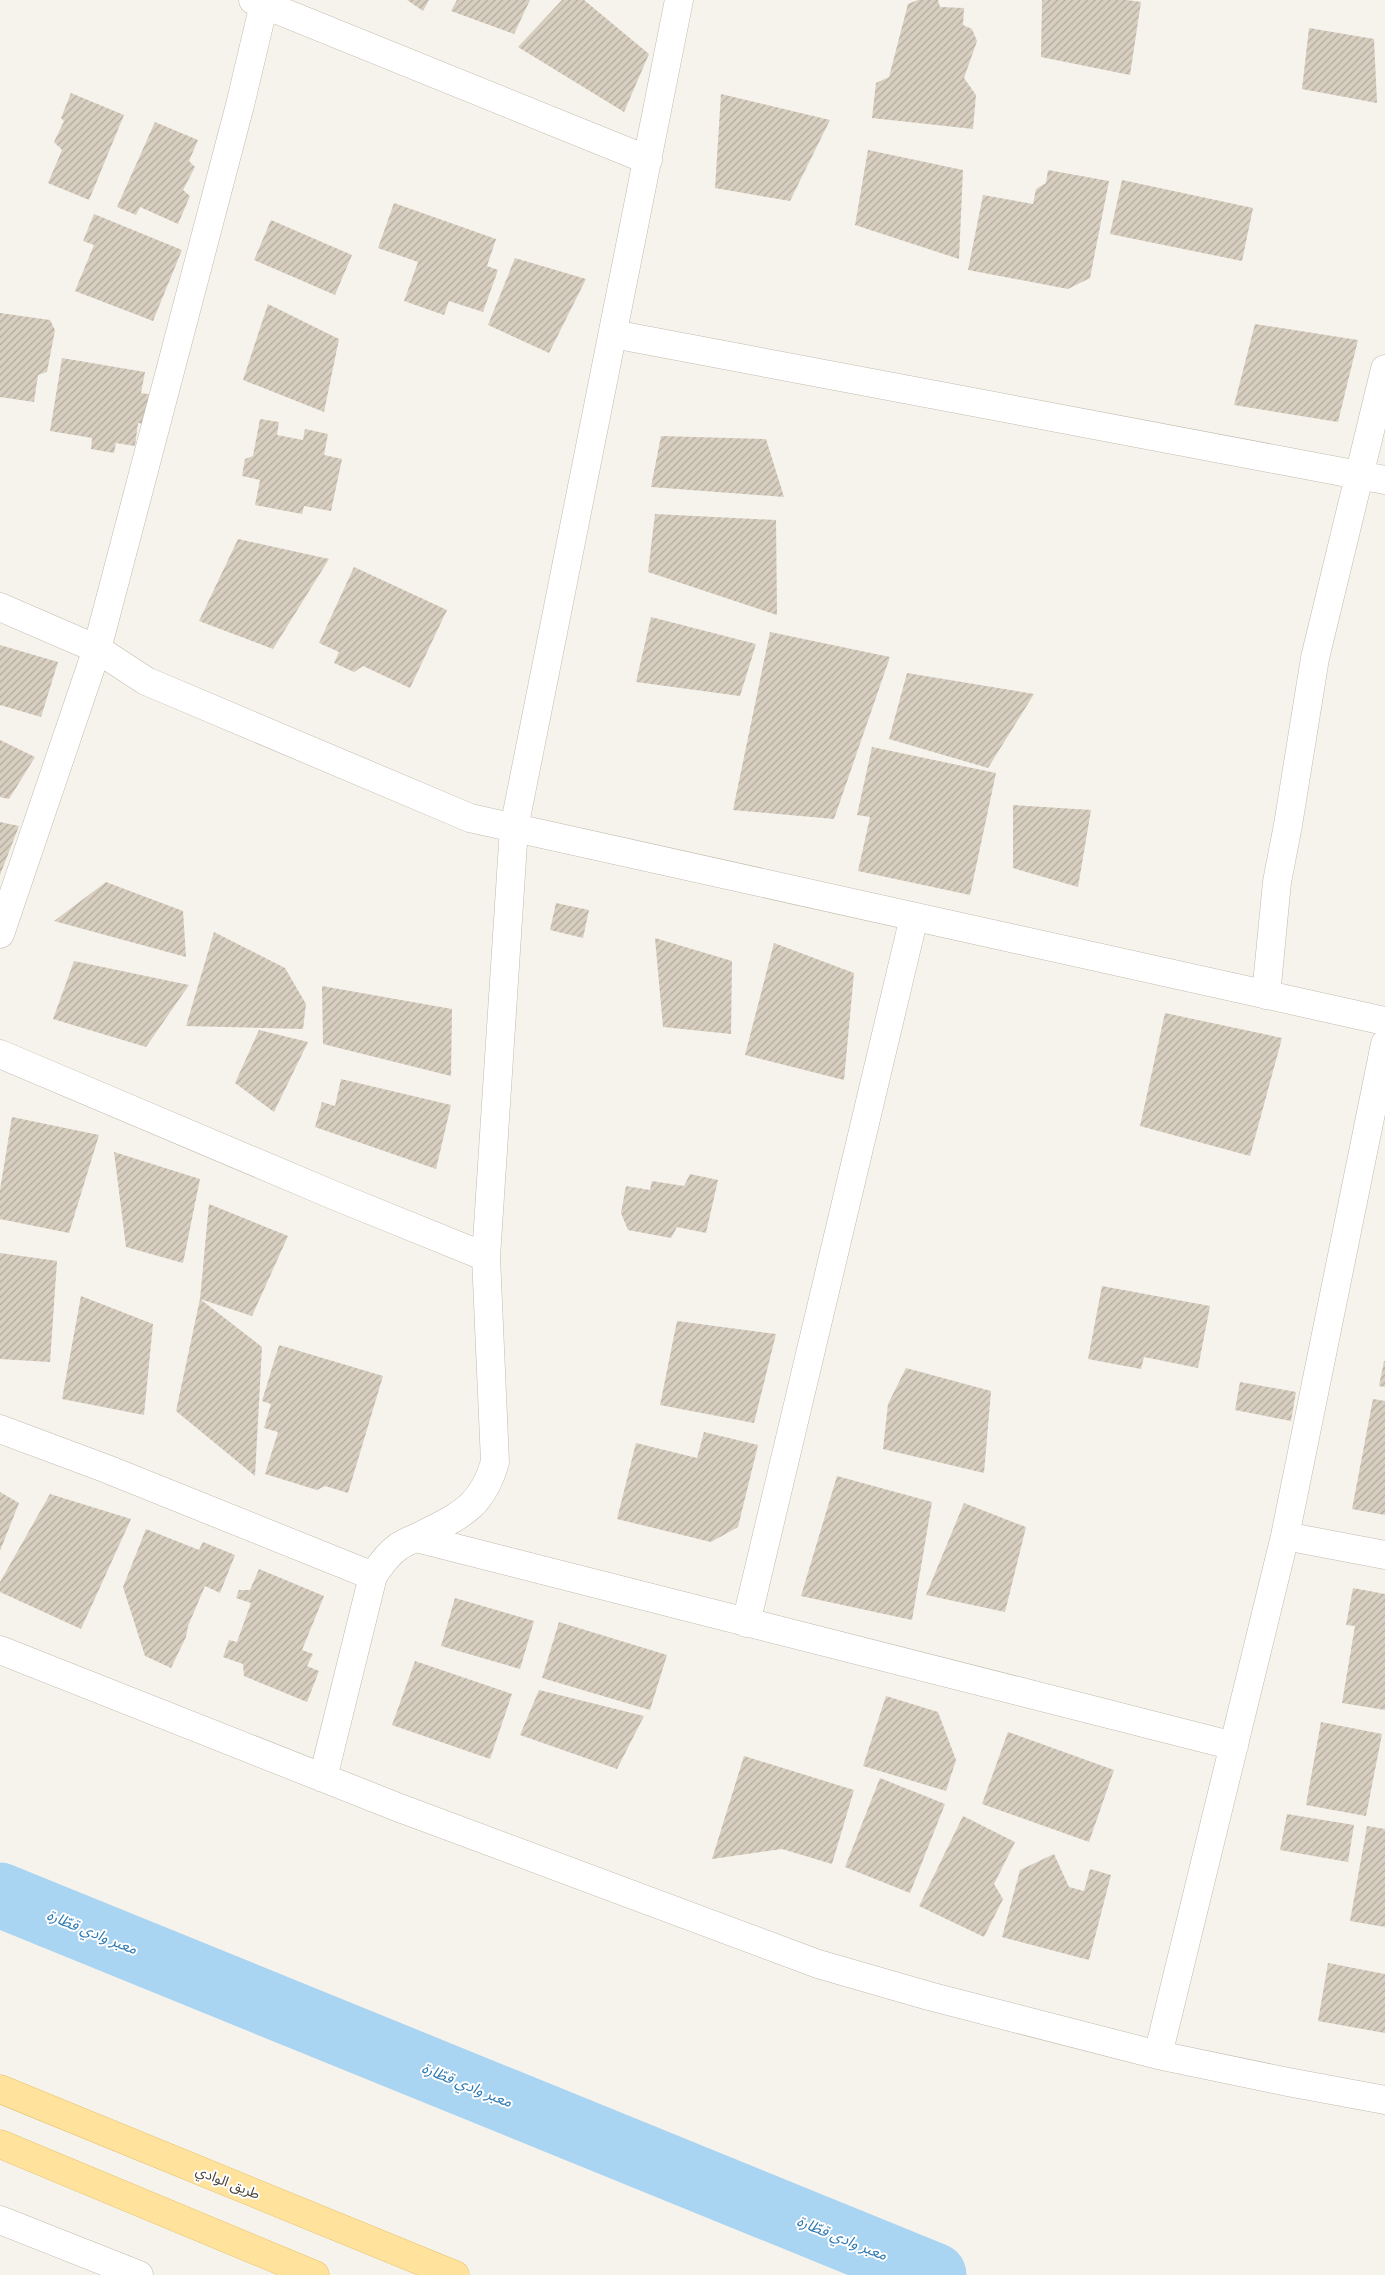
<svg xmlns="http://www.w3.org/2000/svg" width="1385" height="2275" font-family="Raleway,'Noto Sans Arabic',sans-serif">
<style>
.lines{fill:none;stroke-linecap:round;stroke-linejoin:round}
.river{stroke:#a9d4f2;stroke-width:65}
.building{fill:url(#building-hatch)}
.minor-casing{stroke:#c2bbae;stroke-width:29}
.major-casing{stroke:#e6c16a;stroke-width:29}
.minor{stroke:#fff;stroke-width:28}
.major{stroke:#ffe39c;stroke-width:28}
.labels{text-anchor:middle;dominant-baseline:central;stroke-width:4;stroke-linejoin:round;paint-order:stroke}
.street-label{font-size:14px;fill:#4b4439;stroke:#fff}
.water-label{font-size:15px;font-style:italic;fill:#2e7ab2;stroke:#fff}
</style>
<defs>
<pattern id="building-hatch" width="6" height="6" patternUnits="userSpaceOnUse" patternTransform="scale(1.25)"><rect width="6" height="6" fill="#d8cfc1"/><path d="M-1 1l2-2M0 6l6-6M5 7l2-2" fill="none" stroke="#b1aa9e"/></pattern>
</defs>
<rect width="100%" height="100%" fill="#f6f3ec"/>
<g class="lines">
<path class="river" d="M0,1895L934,2275"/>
</g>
<path class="building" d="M407,0H429L423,11Z
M457,0H530L514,34L451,11Z
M562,0H584L649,54L624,112L518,47Z
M918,0H938L940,7L964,8L963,25L972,29L977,41L964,78L976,95L973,129L872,118L876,83L889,77L908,4Z
M1042,0H1127L1141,2L1130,75L1041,57Z
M1309,28L1374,39L1377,103L1302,89Z
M71,93L124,115L89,200L48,183L62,150L54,142L64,121L61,118Z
M721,94L830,120L790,201L715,188Z
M155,122L198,140L189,161L195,167L183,190L190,196L178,224L140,207L136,215L117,207Z
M868,150L963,170L959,259L855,225Z
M1048,170L1109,181L1090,278L1068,289L968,270L983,195L1033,204L1036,189L1046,183Z
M1122,180L1253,208L1242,261L1110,234Z
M394,203L496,239L487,266L498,270L483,312L449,301L444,315L404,301L418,262L378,248Z
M94,214L182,250L153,321L75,291L94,245L83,241Z
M271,220L352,255L335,295L254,260Z
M515,258L586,279L549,353L488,325Z
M268,304L339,339L324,412L243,380Z
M0,313L50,320L55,330L47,372L38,375L34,402L0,397Z
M1255,324L1358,340L1338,422L1234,405Z
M62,358L145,372L141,393L154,395L149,425L138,423L135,446L116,443L114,453L91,449L92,438L50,431Z
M260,419L279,422L277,435L303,440L305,429L328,434L324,455L342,459L331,511L304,506L302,514L255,505L260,480L242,476L245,459L253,456Z
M661,436L766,439L784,497L651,487Z
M655,514L776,520L777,615L648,572Z
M238,539L329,559L273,649L199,621Z
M354,567L447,610L410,688L363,666L354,672L334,663L339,652L319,643Z
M651,617L756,644L740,696L636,682Z
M770,632L890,657L834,819L733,810Z
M0,645L58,662L41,717L0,705Z
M907,673L1034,694L988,768L889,739Z
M0,740L35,757L9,799L0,797Z
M872,747L996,773L970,895L858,871L870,817L857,815Z
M1013,805L1091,810L1078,887L1013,868Z
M0,822L19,826L0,875Z
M106,882L183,911L186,957L54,921Z
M556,903L589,910L583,938L550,930Z
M214,932L285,968L306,1004L303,1029L186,1026Z
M655,938L732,961L731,1034L663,1027Z
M774,943L854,973L844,1080L745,1055Z
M74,961L189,985L146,1047L53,1019Z
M322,986L452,1009L451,1076L323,1044Z
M1165,1013L1282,1038L1250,1156L1140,1126Z
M259,1030L308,1042L274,1112L235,1083Z
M341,1079L451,1105L436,1169L315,1127L322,1102L335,1106Z
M12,1117L99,1135L69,1233L0,1219V1190Z
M114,1152L200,1179L183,1263L126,1247Z
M690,1174L718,1180L706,1233L677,1227L671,1238L628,1230L621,1213L626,1186L650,1190L652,1181L684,1186Z
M209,1204L288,1236L252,1316L200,1299Z
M0,1253L57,1261L50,1362L0,1359Z
M1102,1286L1210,1306L1198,1368L1144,1357L1141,1369L1088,1359Z
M81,1296L153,1324L144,1415L62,1399Z
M200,1299L262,1347L255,1476L176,1411Z
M677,1321L776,1334L754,1423L660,1405Z
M279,1345L383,1376L348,1493L325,1486L317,1490L265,1474L278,1432L264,1428L271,1404L262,1401Z
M1384,1361H1385V1387L1379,1386Z
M906,1368L991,1391L984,1473L883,1449L888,1404Z
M1240,1382L1296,1392L1291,1421L1235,1410Z
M1373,1399L1385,1401V1515L1352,1509Z
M704,1432L758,1445L738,1527L711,1542L617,1519L636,1443L697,1458Z
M837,1476L932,1502L912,1620L801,1596Z
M0,1492L19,1503L0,1551Z
M50,1494L131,1519L81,1629L0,1592V1582Z
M964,1503L1026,1527L1005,1612L926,1595Z
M146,1529L199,1550L203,1542L235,1555L220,1593L205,1586L188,1626L186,1637L171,1668L145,1656L123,1587Z
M259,1569L324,1596L302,1650L313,1654L307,1666L319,1671L307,1702L244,1676L243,1664L223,1657L229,1640L237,1642L251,1603L236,1598L239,1590H250Z
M1353,1588L1385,1594V1710L1342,1703L1355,1626L1346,1625Z
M455,1598L534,1621L520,1669L441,1646Z
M559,1622L667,1655L650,1710L542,1678Z
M415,1661L512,1694L490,1759L392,1725Z
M539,1690L644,1716L617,1769L520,1735Z
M886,1696L938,1712L956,1760L946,1791L863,1766Z
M1321,1722L1382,1734L1366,1816L1306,1805Z
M1008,1732L1114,1770L1089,1842L982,1804Z
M744,1756L854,1790L832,1864L782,1849L712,1859Z
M880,1778L945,1804L910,1893L845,1867Z
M1287,1814L1354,1825L1348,1862L1280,1850Z
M963,1816L1015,1842L994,1884L1003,1899L984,1937L919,1906Z
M1367,1826L1385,1829V1927L1350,1921Z
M1054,1854L1069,1887L1084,1891L1090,1869L1111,1875L1089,1960L1002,1937L1020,1870Z
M1328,1963L1385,1974V2033L1318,2021Z"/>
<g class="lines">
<g class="minor-casing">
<path id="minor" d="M253,0L648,160
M613,334L1385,480
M0,607L97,649L146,681L470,818L1385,1021
M0,934L97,649L240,105L264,4
M1266,995L1277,882L1288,825L1315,658L1385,369
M0,1054L333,1195L486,1257
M0,1429L107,1469L373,1576
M1285,1536L1385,1555
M416,1538L1234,1746
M746,1623L914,917
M0,1650L397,1807L818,1964L929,1996L1158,2055L1288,2082L1385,2100
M323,1778L373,1576C380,1565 387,1555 398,1547C405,1542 414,1539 422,1535C461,1515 482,1507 495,1462L486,1257L514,828L679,0
M1158,2055L1285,1536L1385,1044
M0,2220L139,2275"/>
</g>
<g class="major-casing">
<path id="major" d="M0,2089L455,2275
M0,2144L315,2275"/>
</g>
<use href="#minor" class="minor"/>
<use href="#major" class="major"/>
</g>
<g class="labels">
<g class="street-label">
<text transform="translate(228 2182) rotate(22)">طريق الوادي</text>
</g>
<g class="water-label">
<text transform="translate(92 1932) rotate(22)">معبر وادي قطّارة</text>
<text transform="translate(467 2085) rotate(22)">معبر وادي قطّارة</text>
<text transform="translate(842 2238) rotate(22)">معبر وادي قطّارة</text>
</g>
</g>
</svg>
